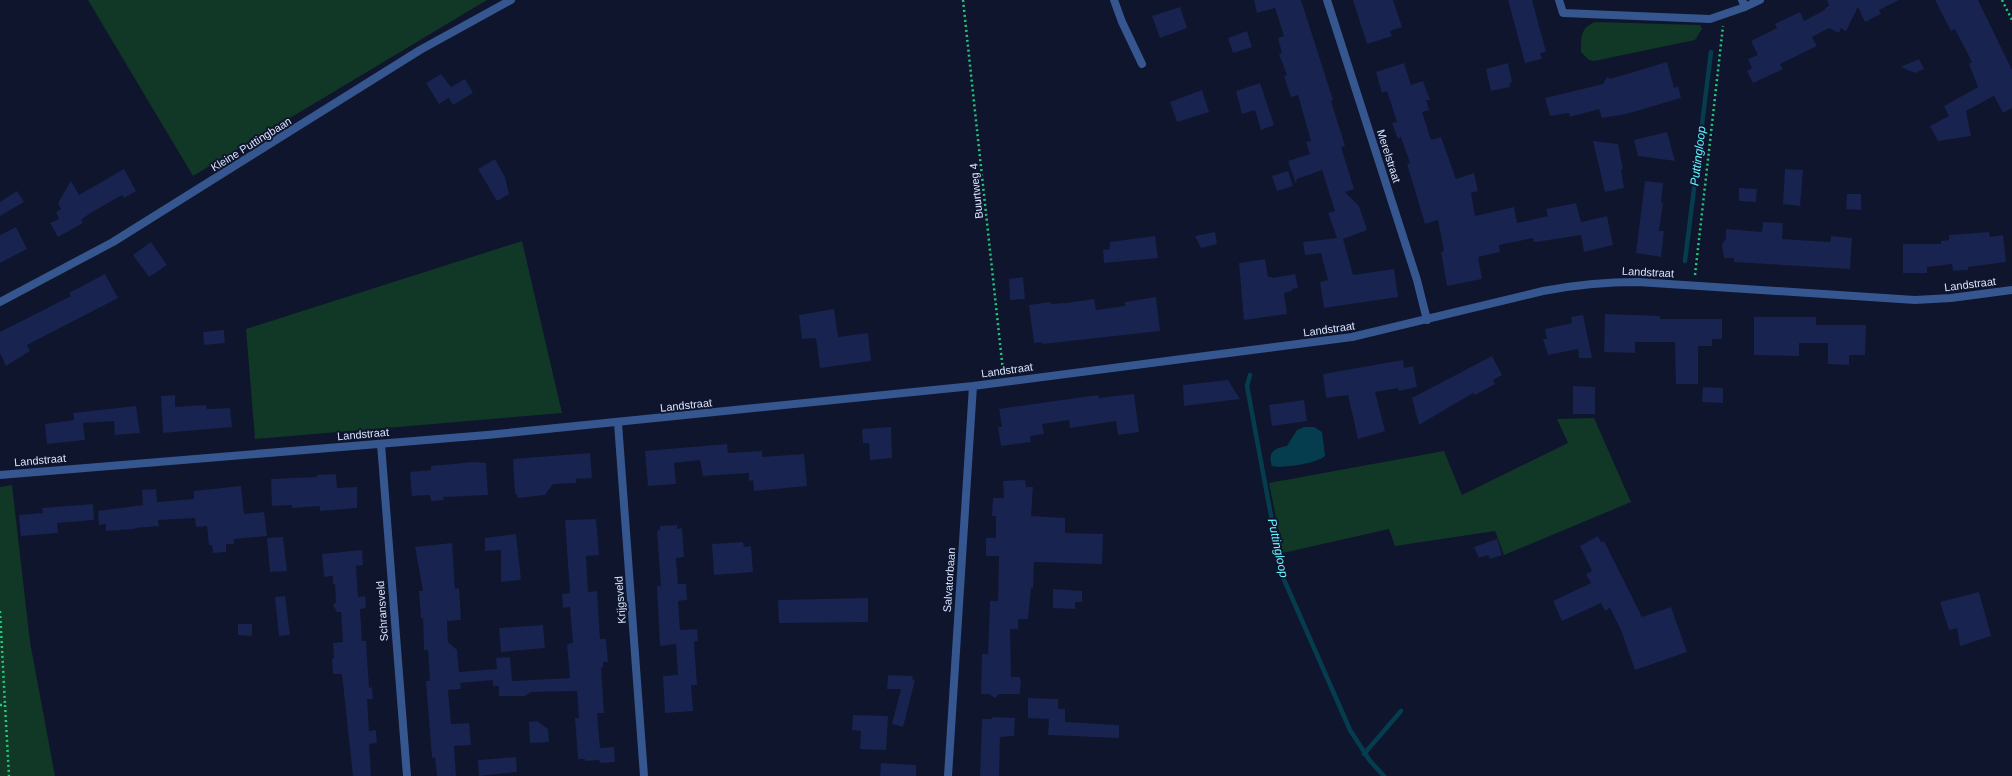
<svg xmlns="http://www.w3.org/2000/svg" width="2012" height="776" font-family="Helvetica,sans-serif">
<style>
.green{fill:#113726}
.water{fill:#053d4e}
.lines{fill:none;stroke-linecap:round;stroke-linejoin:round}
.stream{stroke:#053d4e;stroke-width:4.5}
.building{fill:#18234f}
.path{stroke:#24c97c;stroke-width:2.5;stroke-dasharray:2 3;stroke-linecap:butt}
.minor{stroke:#35568f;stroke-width:8}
.labels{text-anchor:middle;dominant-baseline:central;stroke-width:4;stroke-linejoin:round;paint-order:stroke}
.street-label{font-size:11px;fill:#d9e4ff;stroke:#0e152c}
.water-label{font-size:12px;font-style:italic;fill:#67f6ff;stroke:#0e152c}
</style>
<rect width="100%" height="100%" fill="#0e152c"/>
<path class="green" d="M88,0H487L193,176Z
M1595,22L1700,25L1702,29L1695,40L1594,61L1589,60L1581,52C1581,38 1580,28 1595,22Z
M522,241L562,413L255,439L246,329Z
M1594,418L1631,502L1504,555L1495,531L1395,546L1389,529L1283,553L1269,483L1444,451L1462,495L1568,443L1557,419Z
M12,485L30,642L55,776H0V487Z"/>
<path class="water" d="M1304,427H1314L1322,432L1325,456C1319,463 1280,469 1272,466C1267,452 1275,448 1287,446L1297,430Z"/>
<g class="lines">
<path class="stream" d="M1685,261L1711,52
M1250,375L1247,386L1282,575L1350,730L1370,761L1384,776
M1364,754L1401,711"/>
</g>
<path class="building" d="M1254,0H1301L1333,100L1331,101L1345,146L1341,147L1354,189L1345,192L1359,206L1367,230L1343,239L1353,275L1394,269L1398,297L1324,308L1320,282L1328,280L1321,253L1305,255L1303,242L1337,238L1328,213L1335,211L1322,170L1297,179L1296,184L1288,161L1310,154L1306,142L1311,141L1298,95L1291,97L1284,76L1287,75L1279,54L1282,53L1278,38L1284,36L1275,8L1257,13Z
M1353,0H1393L1402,27L1390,31L1392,36L1367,44Z
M1508,0H1532L1546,52L1540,53L1542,59L1525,63Z
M1827,0H1899L1879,10L1881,14L1865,22L1858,7L1846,31L1841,28L1839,33L1829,28L1812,37L1817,46L1780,64L1783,69L1753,83L1747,71L1752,68L1748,59L1758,55L1751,41L1777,28L1775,24L1800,12L1804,21L1825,10V8L1829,6Z
M1935,0H1978L2012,70V108L2003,113L1994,96L1966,111L1971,136L1938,141L1930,126L1949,116L1944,106L1978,87L1969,64L1972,62L1955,29L1951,31Z
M1180,7L1187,28L1160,38L1152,16Z
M1247,31L1252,47L1233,53L1228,38Z
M1919,59L1924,69L1915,73L1901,67Z
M1667,62L1674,88L1678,86L1681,98L1626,114L1602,118L1599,109L1570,117L1569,113L1550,116L1545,98L1603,84L1607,77L1610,79Z
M1404,63L1411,85L1423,81L1430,100H1426L1429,110L1422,112L1431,140L1441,137L1456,179L1474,173L1478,191L1471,193L1475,216L1514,207L1517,223L1548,216L1546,209L1576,203L1581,222L1607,216L1613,245L1584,252L1581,235L1536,242H1534L1533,238L1499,245L1500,252L1478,257L1482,279L1447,286L1441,252L1444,251L1438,220L1425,224L1407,164L1410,163L1401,137L1398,139L1392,123L1397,122L1387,91L1382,93L1376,72Z
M1508,63L1512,82L1510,83V87L1491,91L1486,69Z
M441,74L451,87L465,79L473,93L453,105L449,98L439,104L426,83Z
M1260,83L1274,125L1261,130L1255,110L1242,114L1236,91Z
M1202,90L1209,112L1177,122L1170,102Z
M1667,132L1675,161L1638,156L1634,140Z
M1593,141L1618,144L1623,169L1621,170L1624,188L1605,192Z
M495,159L505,177L509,194L497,201L478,169Z
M124,169L136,191L124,198L122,195L89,214L81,220L83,223L58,237L50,223L59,219L56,212L61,209L58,203L71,181L79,195Z
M1785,169L1803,170L1800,206L1783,204Z
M1288,171L1293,186L1277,191L1272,176Z
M1645,181L1663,183L1661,203H1663L1659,231H1664L1661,257L1636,253Z
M1739,188L1757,189L1756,202L1739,201Z
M17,191L24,202L0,216V202Z
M1847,194H1861V210L1846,209Z
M1763,222L1783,223L1782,239L1830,242L1831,236L1852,238L1850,269L1734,262V258H1724L1722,245L1726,238V229L1762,232Z
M16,227L27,249L0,263V235Z
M1215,232L1217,244L1201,248L1195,236Z
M1989,232L1990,237L2003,235L2006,262L1968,267V270L1953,271L1952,264L1927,267V273H1903V244H1941V241L1949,240V235Z
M1155,236L1158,258L1104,263L1103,250L1110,249V242Z
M151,242L167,265L149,277L133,255Z
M1265,259L1268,277H1272V278L1295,274L1298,288L1292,289V291L1284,293L1287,314L1244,320L1239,263Z
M105,274L118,298L27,345L30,351L6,366L0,353V332L71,296L69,293Z
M1023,277L1025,299L1010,300L1009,279Z
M1156,297L1160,331L1043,344L1041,342L1034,343L1029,305L1050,302L1051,304L1066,303L1094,299L1096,310L1125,306V302Z
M834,309L838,337L868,333L871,361L820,368L816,338L802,339L799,315Z
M1605,314L1660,316V319H1722V339H1712V346H1698V384H1676L1675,342H1635V353L1604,352Z
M1583,315L1592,358H1579L1578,349L1548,355L1543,339H1547L1545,329L1572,323L1571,317Z
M1754,317H1816V325H1866L1865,355H1849V365L1828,364V343H1799V356L1754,355Z
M224,330L225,343L204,345L203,332Z
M1492,356L1502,375L1493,380L1495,384L1475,395L1473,393L1419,425L1412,398Z
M1403,360L1404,368L1413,366L1417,387L1399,391L1398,388L1375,392L1385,431L1358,439L1348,395L1326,398L1323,374Z
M1228,380L1240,399L1184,406L1183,385Z
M1573,386L1595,387V414H1573Z
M1703,387L1723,388V403L1702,402Z
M1134,394L1139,432L1118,435L1116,421L1070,428L1069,420L1042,424L1044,434L1030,436L1031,442L1001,446L998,427H1002L999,409L1098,395L1099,398Z
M175,395V407L206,405L207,409L230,408L232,427L163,433L161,396Z
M1304,400L1307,421L1272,426L1269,405Z
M136,406L140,433L115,435L114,421L83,423L85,440L47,444L45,424L74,420L73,413Z
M891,427L892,458L870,460L869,443H863L862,429Z
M727,444L728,453L762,451V457L804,454L807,486L754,491L753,480L749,481V473L703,476L700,460L674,463L676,484L648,486L645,451Z
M590,453L592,478L576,479V483L553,484L545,495L518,498L517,494H515L513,459Z
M474,462L486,463L488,495L443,497L444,500L431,501L430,495L412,496L410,472L431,470V466Z
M336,474L337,488L357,487V508L320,511V506L292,508V505L272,506L271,479L317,477V475Z
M1022,480H1025L1026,487H1033L1031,516L1065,518V533L1103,534L1102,564L1034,562L1033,588H1031L1028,619H1018V629H1010L1011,677H1019L1021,680L1020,694H999L995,698L989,694H981L982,654H988L990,601H998L999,556H986V538H996V516H992L993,498H1004L1003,481Z
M241,486L244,514L264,512L267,536L234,539V544H226V552L213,553L212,545H209L207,526L196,527L195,518L158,520L159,526L135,528V529L106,531V524L99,525L98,511L143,505L142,490L156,489L157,502L194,499V491Z
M93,504L94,520L57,523L58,533L21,536L19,515L43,513L42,508Z
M596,519L599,555L586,556L588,592L597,591L600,639H606L608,662H603V667L601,668L604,713H597L600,748L614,747L615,762L600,763L599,760L585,761V759H578L575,718H579L577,691L531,692L525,696H499V686H493V680L460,683L461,689L448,690L451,724L469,723L471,745L454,746L456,776H437L435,757L432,758L426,681H430L428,650H424L423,618H421L419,591H423L415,547L452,543L455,589L459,588L461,620L447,621L448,642L457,650L459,672L497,669L496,658L510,657L512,681L570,678L567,644L573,643L570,607L563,608L562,594L570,593L565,520Z
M677,525V529L682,528L684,557L676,558L678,584H686L687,600L678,601L680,630L697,629L698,641L694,642L697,685H691L693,711L665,713L663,676L678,675L676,644L660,646L657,586H661L657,531L660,530V526Z
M516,534L521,580L501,582V550L485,551V538Z
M1598,536L1601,542L1604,541L1642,617L1671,607L1687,652L1635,670L1621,630L1610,608L1605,611L1601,603L1562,621L1553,601L1591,583L1586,574L1592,571L1580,546Z
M283,537L287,571L270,572L267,538Z
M1497,539L1502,555L1490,559L1488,555L1479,558L1474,547Z
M743,542L744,547L751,546L753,572L714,575L712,544Z
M362,550L363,565L356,566L358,597L365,596L366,608L360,609L362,641H366L369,688L372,687L373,699H367L369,731L376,730L377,743L369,744L371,776H353L342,674H333L332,659L334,658L333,643L343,642L341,612H337L333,605L336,602L335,584H333V576L324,577L322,554Z
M1053,589L1082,591V602H1075V609L1053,608Z
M1979,592L1991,636L1960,646L1957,628L1949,630L1940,602Z
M285,596L290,635L279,636L275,597Z
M868,598V622L779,623L778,600Z
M238,624H252V636L238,635Z
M543,625L545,648L501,652L499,628Z
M888,675L913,676L912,679L915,680L903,727L892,724L901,689H887Z
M1028,698L1058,699V709H1065V722L1119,725V738L1048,735L1049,719L1028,718Z
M853,715L888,716L886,750L860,749L861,731L852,730Z
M992,717L1015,718L1014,736L1000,737L999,776H980L982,719H992Z
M537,721L548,729L549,742L530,743L529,722Z
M516,757L517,772L479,776L478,760Z
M881,763L916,765V776H880Z"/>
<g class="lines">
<path class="path" d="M963,0L1003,371
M2002,0L2012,20
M1695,275L1723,26
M0,611L5,705
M0,705H5L9,776"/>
<path class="minor" d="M1114,0L1122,22L1142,64
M1327,0L1417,280L1427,320
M1559,0L1563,13L1710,19L1745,7
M1742,0L1745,7L1760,0
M0,302L113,242L420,50L511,0
M618,423L644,776
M381,444L407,776
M0,475L487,435L973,386L1352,337L1543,291C1574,285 1605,282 1638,282L1915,300L1951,298L2012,290
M948,776L973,386"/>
</g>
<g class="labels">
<g class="street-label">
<text transform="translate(251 144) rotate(-32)">Kleine Puttingbaan</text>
<text transform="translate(1389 156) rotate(72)">Merelstraat</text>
<text transform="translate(976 191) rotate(-96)">Buurtweg 4</text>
<text transform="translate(1648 272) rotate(3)">Landstraat</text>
<text transform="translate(1970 284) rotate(-7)">Landstraat</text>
<text transform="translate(1329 329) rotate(-8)">Landstraat</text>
<text transform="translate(1007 370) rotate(-8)">Landstraat</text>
<text transform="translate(686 405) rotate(-6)">Landstraat</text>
<text transform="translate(363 434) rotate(-5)">Landstraat</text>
<text transform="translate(40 460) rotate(-5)">Landstraat</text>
<text transform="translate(949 580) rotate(-86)">Salvatorbaan</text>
<text transform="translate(620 600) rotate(-94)">Krijgsveld</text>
<text transform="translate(382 611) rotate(-94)">Schransveld</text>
</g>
<g class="water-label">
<text transform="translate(1698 156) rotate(-83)">Puttingloop</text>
<text transform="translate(1278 548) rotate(78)">Puttingloop</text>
</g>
</g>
</svg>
